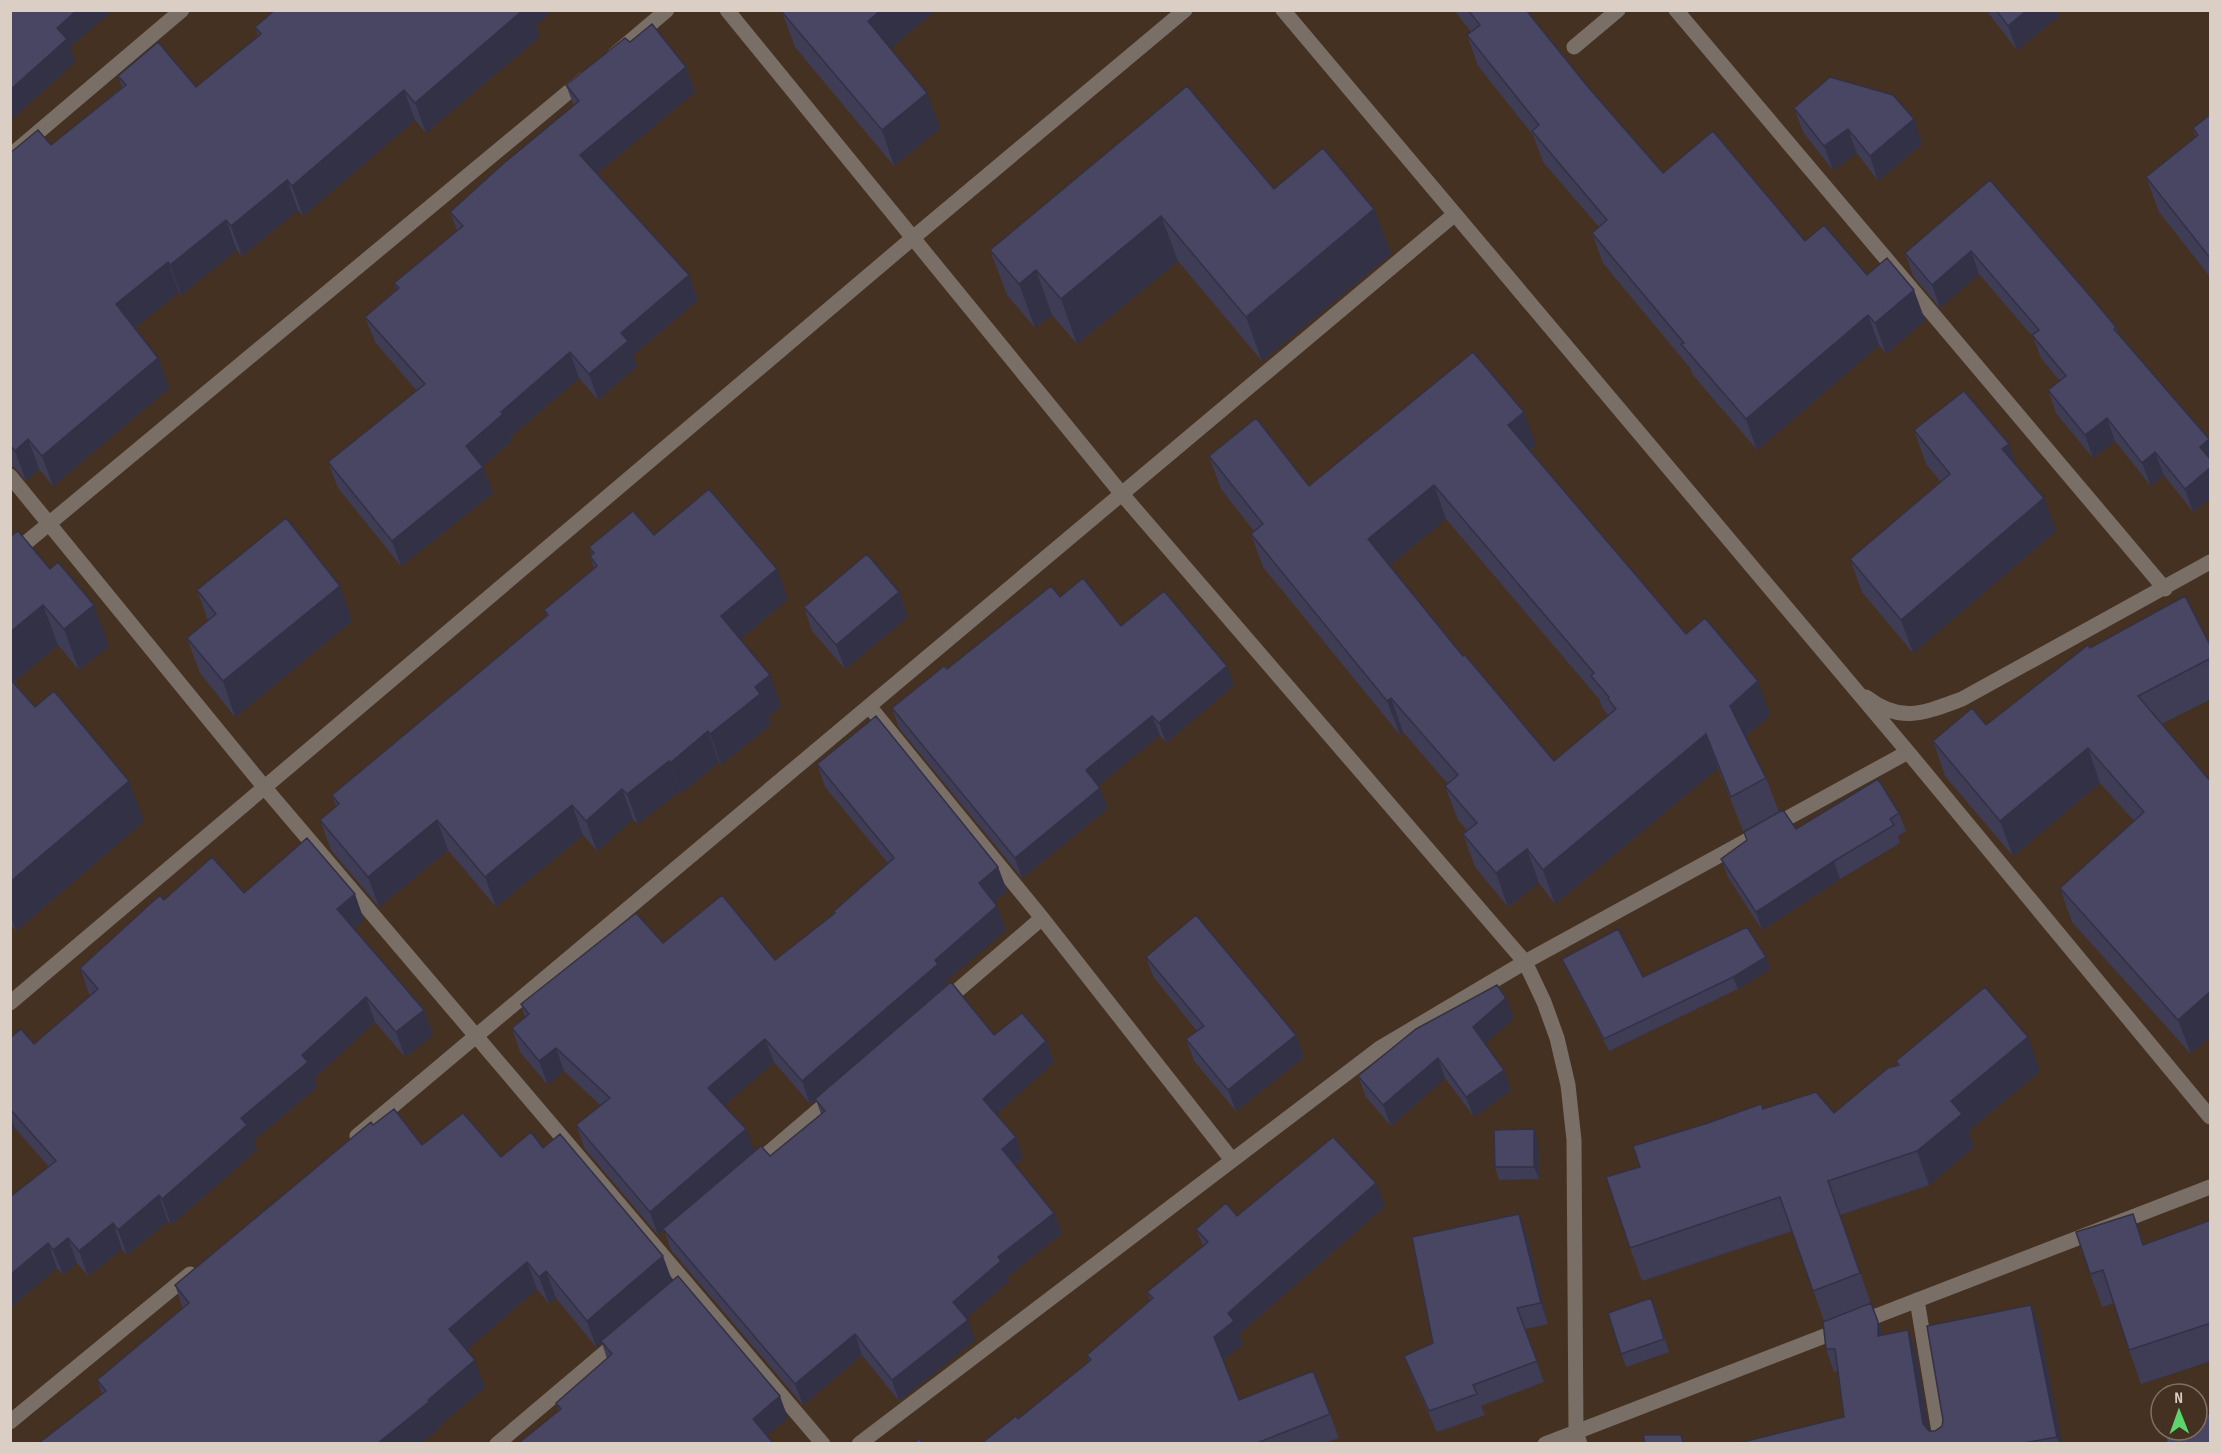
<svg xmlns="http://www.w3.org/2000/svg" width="2221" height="1454" font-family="'Sofia Sans Condensed',sans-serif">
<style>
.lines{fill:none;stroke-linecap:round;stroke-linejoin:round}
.minor{stroke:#796f67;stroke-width:15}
.wall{fill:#3f3c56;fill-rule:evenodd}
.shaded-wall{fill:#333146}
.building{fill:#494664;stroke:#333146;stroke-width:1.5;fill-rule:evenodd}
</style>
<rect width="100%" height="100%" fill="#443121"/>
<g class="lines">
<path class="minor" d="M727,10L1121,493L1525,962L1544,1002L1557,1038L1568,1085L1574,1140L1576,1432L1580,1444
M1283,10L1908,752
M1676,10L2165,589
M1574,47L1618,10
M614,55L667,10
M10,156L182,10
M10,476L265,788L823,1444
M10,556L584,79
M1866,697C1901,724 1924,713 1962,699L2210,562
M869,706L1042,918L1232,1160
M944,1002L1042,918
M10,1003L914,237L1185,10
M357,1136L1455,214
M753,1166L835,1096
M1917,1300L1941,1444
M10,1422L190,1274
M497,1444L621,1339
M859,1444L1380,1048L1525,962L1908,752L2210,1117
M1545,1444L2210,1187"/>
</g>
<path class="wall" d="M275,10H553L536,25L540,36L426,133L415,120L303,216L298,210L242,256L237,250L181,295L179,292L134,328L158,358L169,388L53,486L39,469L26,481L14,467L10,468V153L51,145L122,87L118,76L196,87L258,36L255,27Z
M784,10H936L890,48L940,128L894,166L795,47L782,12Z
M1454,10H1531L1528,13L1588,87L1663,173L1805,241L1867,275L1925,320L1886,354L1879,345L1757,450L1693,375L1690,368L1603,263L1592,233L1599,227L1543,162L1533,135L1478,66L1467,35L1471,32Z
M1986,10H2060L2058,12L2059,16L2017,50Z
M630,42L686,67L695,92L597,173L689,275L698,300L633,355L637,366L598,400L579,378L511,436L512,440L482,466L493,493L401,566L338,488L328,462L417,391L375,342L365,317L397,290L394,283L457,230L450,212L574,106L566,85Z
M1794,108L1922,144L1878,181L1857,153L1833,170L1803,132Z
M2211,114V278L2159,212L2146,177L2196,137L2193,128Z
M1990,180L2116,327L2118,333L2209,439L2211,444V497L2193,512L2164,475L2151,486L2115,441L2093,458L2056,413L2048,390L2060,381L2041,358L2033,337L1979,274L1940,308L1913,276L1905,253Z
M1274,189L1391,254L1262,361L1178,261L1077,344L1052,315L1035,328L1007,295L990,250Z
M1914,430L2044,498L2056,531L1913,653L1862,592L1850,559L1941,482L1926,464Z
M1536,445L1530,451L1686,634L1770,715L1745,737L1766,778L1779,812L1743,831L1718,768L1555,904L1539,883L1508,907L1475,867L1463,834L1467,830L1458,820L1445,786L1448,784L1403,732L1400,735L1263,567L1251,534L1254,531L1221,489L1209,456L1309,486ZM1446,519L1599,699L1603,709L1609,716L1554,761L1463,656L1389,566Z
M654,535L788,599L740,639L781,706L768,716L771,724L721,765L719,762L681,793L680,791L638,824L633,819L597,851L583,835L496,907L448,850L379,907L331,850L320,820L336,806L332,795L547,616L544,610L594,568L590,556L592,555L589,547Z
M10,537L109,646L79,670L58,645L14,682L35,707L144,821L16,931L10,924Z
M197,590L352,621L235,717L200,673L187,638L208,621Z
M899,592L908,617L845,669L812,631L804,607Z
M1060,597L1121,626L1234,685L1166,743L1160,735L1098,785L1100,788L1108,808L1022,878L899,728L892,708L947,669Z
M2211,647V699L2161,724L2191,1054L2072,922L2060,888L2134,821L2100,783L2013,856L1945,776L1933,741L1986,725Z
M817,764L998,867L1007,891L994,902L997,906L1006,930L945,982L946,986L994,1035L1046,1041L1054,1062L996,1114L1016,1137L1023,1158L1015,1165L1054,1213L1062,1233L1007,1277L1009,1281L966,1318L975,1340L899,1401L862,1355L803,1405L671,1250L664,1230L658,1235L585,1149L576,1125L601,1106L564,1071L548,1085L520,1052L512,1028L525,1017L521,1004L663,943L775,960L834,913L888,863L825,787ZM774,1062L810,1104L816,1100L821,1114L770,1156L754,1151L724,1105Z
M1899,813L1906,831L1898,836L1900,843L1840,879L1762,930L1728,877L1721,859L1796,829Z
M244,893L364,920L354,928L424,1010L433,1035L405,1057L375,1022L314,1078L317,1087L253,1141L257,1150L171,1225L168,1221L127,1255L122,1249L88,1276L77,1263L63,1275L57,1268L10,1308V1197L49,1167L15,1128L10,1132V1038L34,1044L90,996L89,994L80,968L164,900Z
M1146,957L1296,1035L1304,1057L1236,1111L1194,1061L1186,1039L1197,1031L1154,978Z
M1562,959L1643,977L1770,969L1738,989L1609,1051L1567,971Z
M1514,1018L1485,1043L1511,1090L1474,1117L1445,1078L1391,1126L1366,1097L1358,1076Z
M1896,1061L2040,1071L1968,1131L1974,1147L1929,1185L1840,1215L1882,1335L1908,1330L1916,1352L1929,1431H1935L1942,1426L2039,1327L2062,1443H1739L1844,1417L1838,1371L1834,1372L1826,1349L1824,1321L1792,1231L1642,1281L1630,1248L1640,1167L1763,1109L1834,1113L1897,1065Z
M373,1125L422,1145L501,1157L543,1148L672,1281L788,1418L559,1411L556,1403L607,1359L602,1343L596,1347L556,1298L549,1304L537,1289L466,1350L485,1387L439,1426L440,1428L102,1394L97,1380L183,1309L175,1285Z
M1538,1142L1539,1179L1499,1180L1495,1167Z
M1385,1206L1239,1334L1243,1344L1223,1360L1239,1400L1330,1414L1339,1438L1324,1443H982L1018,1419L1089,1362L1087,1355L1150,1300L1147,1292L1203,1246L1196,1229L1237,1216Z
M2133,1214L2144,1245L2211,1220V1361L2141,1384L2129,1350L2114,1303L2102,1307L2090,1274Z
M1527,1236L1548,1324L1525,1329L1544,1382L1481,1406L1485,1415L1437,1432L1412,1377L1404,1356L1433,1343Z
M1656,1311L1669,1352L1626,1367L1608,1313Z"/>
<path class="shaded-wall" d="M77,10H113L70,47L75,62L10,121V90L57,28Z
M523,10H553L536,25L540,36L426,133L415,103Z
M881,10H936L881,56L868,21Z
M2027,10H2060L2058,12L2059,16L2017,50L2008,26Z
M686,67L695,92L589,180L580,155Z
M404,90L415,120L303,216L292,186Z
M927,93L940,128L894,166L882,130Z
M1914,119L1922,144L1878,181L1870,156Z
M1848,129L1857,153L1833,170L1824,146Z
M287,180L298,210L242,256L231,226Z
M1374,209L1391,254L1262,361L1246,317Z
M1161,216L1178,261L1077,344L1061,299Z
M226,220L237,250L181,295L170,265Z
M1971,251L1979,274L1940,308L1932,285Z
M168,262L179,292L127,334L116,304Z
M1036,270L1052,315L1035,328L1019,284Z
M689,275L698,300L633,355L637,366L598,400L589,374L621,333Z
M1914,290L1925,320L1886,354L1875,323Z
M1868,315L1879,345L1757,450L1746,419Z
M570,352L579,378L511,436L512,440L476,472L466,446L501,412Z
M158,358L169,388L53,486L42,456Z
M1524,412L1536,445L1520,459L1508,425Z
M2107,418L2115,441L2093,458L2085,435Z
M28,439L39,469L26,481L15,451Z
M2209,439L2211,444V497L2193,512L2185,489L2200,447Z
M2009,444L2021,477L2002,449Z
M2155,452L2164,475L2151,486L2142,463Z
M483,467L493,493L401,566L392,541Z
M1434,485L1446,519L1380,573L1368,539Z
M2044,498L2056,531L1913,653L1901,620Z
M777,569L788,599L732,646L721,616Z
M340,586L352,621L235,717L223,681Z
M899,592L908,617L845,669L836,645Z
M43,605L58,645L10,685V632Z
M94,605L109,646L79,670L64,629Z
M1227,666L1234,685L1166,743L1159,723Z
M770,675L781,706L768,716L771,724L721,765L710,734L755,687Z
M1758,681L1770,715L1742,739L1730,706Z
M1391,698L1403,732L1400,735L1387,701Z
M1152,716L1160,735L1093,790L1086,770Z
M708,731L719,762L681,793L670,763Z
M1706,734L1718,768L1555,904L1543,870Z
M2088,748L2100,783L2013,856L2000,821Z
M669,761L680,791L638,824L627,794Z
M129,781L144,821L16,931L10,914V882Z
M1100,788L1108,808L1022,878L1015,858Z
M622,789L633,819L597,851L586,821Z
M572,805L583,835L496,907L485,877Z
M437,820L448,850L379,907L368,877Z
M1527,849L1539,883L1508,907L1496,873Z
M1834,861L1840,879L1762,930L1756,912Z
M998,867L1007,891L987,907L979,883Z
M355,894L364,920L346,934L337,909Z
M997,906L1006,930L945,982L947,987L810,1104L802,1081L935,960Z
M1766,957L1770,969L1738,989L1733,977Z
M2211,991V1036L2191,1054L2178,1020Z
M366,997L375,1022L314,1078L317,1087L253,1141L257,1150L171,1225L162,1199L302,1055Z
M1506,998L1514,1018L1481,1047L1473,1027Z
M424,1010L433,1035L405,1057L396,1032Z
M1296,1035L1304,1057L1236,1111L1228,1090Z
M2028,1037L2040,1071L1968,1131L1974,1147L1929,1185L1917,1151L1951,1101Z
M765,1039L774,1062L717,1112L708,1088Z
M1046,1041L1054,1062L991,1119L983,1099Z
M556,1048L564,1071L548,1085L539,1061Z
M1438,1058L1445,1078L1391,1126L1383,1105Z
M1504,1070L1511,1090L1474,1117L1466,1097Z
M10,1116L15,1128L10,1132Z
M746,1129L755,1152L658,1235L650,1212Z
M1534,1129L1538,1142L1539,1179L1534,1167Z
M1016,1137L1023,1158L1009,1169L1002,1149Z
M1376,1183L1385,1206L1239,1334L1243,1344L1223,1360L1214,1337L1228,1313Z
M159,1195L168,1221L127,1255L118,1230Z
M1054,1213L1062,1233L1007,1277L1009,1281L961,1323L953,1302L998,1257Z
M1519,1214L1527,1236L1548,1324L1541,1303Z
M113,1223L122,1249L88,1276L79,1251Z
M68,1238L77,1263L63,1275L53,1250Z
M48,1243L57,1268L10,1308V1275Z
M663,1256L673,1283L601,1341L602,1343L596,1347L587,1321Z
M527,1262L537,1289L459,1356L449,1329Z
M546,1271L556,1298L549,1304L539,1277Z
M1871,1303L1886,1344L1878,1336Z
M2031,1305L2039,1327L2062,1443H2059L2057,1437Z
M968,1320L975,1340L899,1401L892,1380Z
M1908,1330L1916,1352L1931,1443L1923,1424Z
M855,1334L862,1355L803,1405L795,1384Z
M475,1360L485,1387L439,1426L440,1428L421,1443H378Z
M780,1396L788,1418L760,1441L753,1419Z"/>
<path class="building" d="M10,10H77L57,28L67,39L10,90Z
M275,10H523L415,103L404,90L292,186L287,180L231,226L226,220L170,265L168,262L116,304L158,358L42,456L28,439L15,451L10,445V153L38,130L51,145L126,85L118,76L158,42L196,87L261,34L255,27Z
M784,10H881L868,21L927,93L882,130L782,12Z
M1468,10H1526L1588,87L1663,173L1713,131L1805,241L1824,225L1867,275L1887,258L1914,290L1875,323L1868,315L1746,419L1681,344L1684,343L1592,233L1607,220L1532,131L1539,125L1467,35L1480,25Z
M1996,10H2027L2008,26Z
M652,24L686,67L580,155L689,275L621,333L628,341L589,374L570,352L501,412L503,414L466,446L483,467L392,541L328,462L425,384L365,317L399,288L394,283L463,226L450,212L504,163L579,101L566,85L625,38L630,42Z
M1830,77L1893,95L1914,119L1870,156L1848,129L1824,146L1794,108Z
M1187,86L1274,189L1323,148L1374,209L1246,317L1161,216L1061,299L1036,270L1019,284L990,250Z
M2211,114V259L2146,177L2198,135L2193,128Z
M1990,180L2091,297L2116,327L2114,329L2209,439L2200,447L2211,460V467L2185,489L2155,452L2142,463L2107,418L2085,435L2048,390L2066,376L2032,335L2039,330L1971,251L1932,285L1905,253Z
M1473,352L1524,412L1508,425L1686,634L1705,618L1758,681L1730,706L1766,778L1731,797L1706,734L1543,870L1527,849L1496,873L1463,834L1477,823L1445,786L1458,775L1391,698L1387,701L1251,534L1263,524L1209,456L1256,418L1309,486ZM1434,485L1594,673L1591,676L1609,697L1608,699L1616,709L1554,761L1465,655L1463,656L1368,539Z
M1964,391L2009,444L2002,449L2044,498L1901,620L1850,559L1950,474L1914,430Z
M709,489L777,569L721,616L770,675L755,687L760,694L710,734L708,731L670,763L669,761L627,794L622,789L586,821L572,805L485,877L437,820L368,877L320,820L339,804L332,795L548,615L544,610L597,566L590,556L594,553L589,547L633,511L654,535Z
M286,518L340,586L223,681L187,638L216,614L197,590Z
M18,531L50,569L58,562L94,605L64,629L43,605L10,632V537Z
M867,554L899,592L836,645L804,607Z
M1083,578L1121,626L1164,591L1227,666L1159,723L1152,716L1086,770L1100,788L1015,858L892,708L944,666L947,669L1051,586L1060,597Z
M2185,596L2211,647V658L2138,696L2211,782V991L2178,1020L2060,888L2144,812L2088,748L2000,821L1933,741L1972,708L1986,725L2088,645L2090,648Z
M10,679L35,707L54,691L129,781L10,882Z
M876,716L998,867L979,883L997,906L935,960L938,964L802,1081L765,1039L708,1088L746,1129L650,1212L576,1125L610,1098L556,1048L539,1061L512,1028L529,1014L521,1004L636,913L663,943L722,895L775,960L835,913L834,911L894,858L817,764Z
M1878,779L1899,813L1890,819L1894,825L1834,861L1756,912L1721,859L1747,840L1744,832L1783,810L1796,829Z
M307,838L355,894L337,909L424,1010L396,1032L366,997L302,1055L308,1062L241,1118L247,1125L162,1199L159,1195L118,1230L113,1223L79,1251L68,1238L53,1250L48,1243L10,1275V1197L56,1161L10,1109V1038L21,1029L34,1044L98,989L80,968L160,895L164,900L212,857L244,893Z
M1196,915L1296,1035L1228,1090L1186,1039L1204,1026L1146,957Z
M1747,927L1766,957L1733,977L1604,1039L1562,959L1618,929L1643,977Z
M951,982L994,1035L1022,1013L1046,1041L983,1099L1016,1137L1002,1149L1054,1213L998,1257L1001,1261L953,1302L968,1320L892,1380L855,1334L795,1384L663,1229L761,1146L770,1156L825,1111L815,1099Z
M1497,985L1506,998L1473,1027L1504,1070L1466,1097L1438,1058L1383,1105L1358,1076L1416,1029Z
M1985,987L2028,1037L1951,1101L1962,1114L1917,1151L1828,1181L1860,1273L1813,1291L1780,1197L1630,1248L1606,1177L1640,1167L1633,1146L1708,1123L1761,1104L1763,1109L1816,1092L1834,1113L1888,1068L1899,1065L1896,1061Z
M394,1109L422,1145L463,1113L501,1157L531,1132L543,1148L560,1134L663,1256L587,1321L546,1271L539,1277L527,1262L449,1329L475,1360L428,1400L430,1401L378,1443H39L106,1391L97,1380L189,1303L175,1285L371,1122L373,1125Z
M1534,1129V1167H1495L1494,1130Z
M1333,1137L1376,1183L1228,1313L1234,1321L1214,1337L1239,1400L1313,1371L1330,1414L1257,1443H982L1016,1416L1018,1419L1091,1360L1087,1355L1153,1298L1147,1292L1208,1242L1196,1229L1226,1203L1237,1216Z
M1519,1214L1541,1303L1517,1308L1537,1361L1473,1385L1477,1394L1429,1411L1404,1356L1433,1343L1412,1237Z
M2133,1214L2143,1245L2211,1220V1323L2129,1350L2103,1270L2090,1274L2076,1232Z
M678,1276L780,1396L753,1419L773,1443H519L561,1409L556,1403L612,1354L601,1341Z
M1651,1298L1664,1339L1621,1354L1608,1313Z
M1871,1303L1878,1322V1336L1908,1330L1923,1424L1929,1431H1935L1942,1426L1943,1420L1927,1326L2031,1305L2057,1437L2024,1443H1739L1844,1417L1835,1349H1826L1823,1322Z
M2211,1413V1443H2167L2164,1430H2197V1417Z
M1643,1435H1681L1683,1443H1645Z
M919,1439L923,1443H914Z"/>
<rect width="2221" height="1454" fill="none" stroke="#dbcfc5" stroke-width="24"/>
<g transform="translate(2179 1412) rotate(359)"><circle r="28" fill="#443121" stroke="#807063" stroke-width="1.5"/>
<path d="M0-4.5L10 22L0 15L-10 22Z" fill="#5cd56d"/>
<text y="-9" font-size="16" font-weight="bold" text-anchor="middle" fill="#dbcfc5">N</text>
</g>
</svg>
